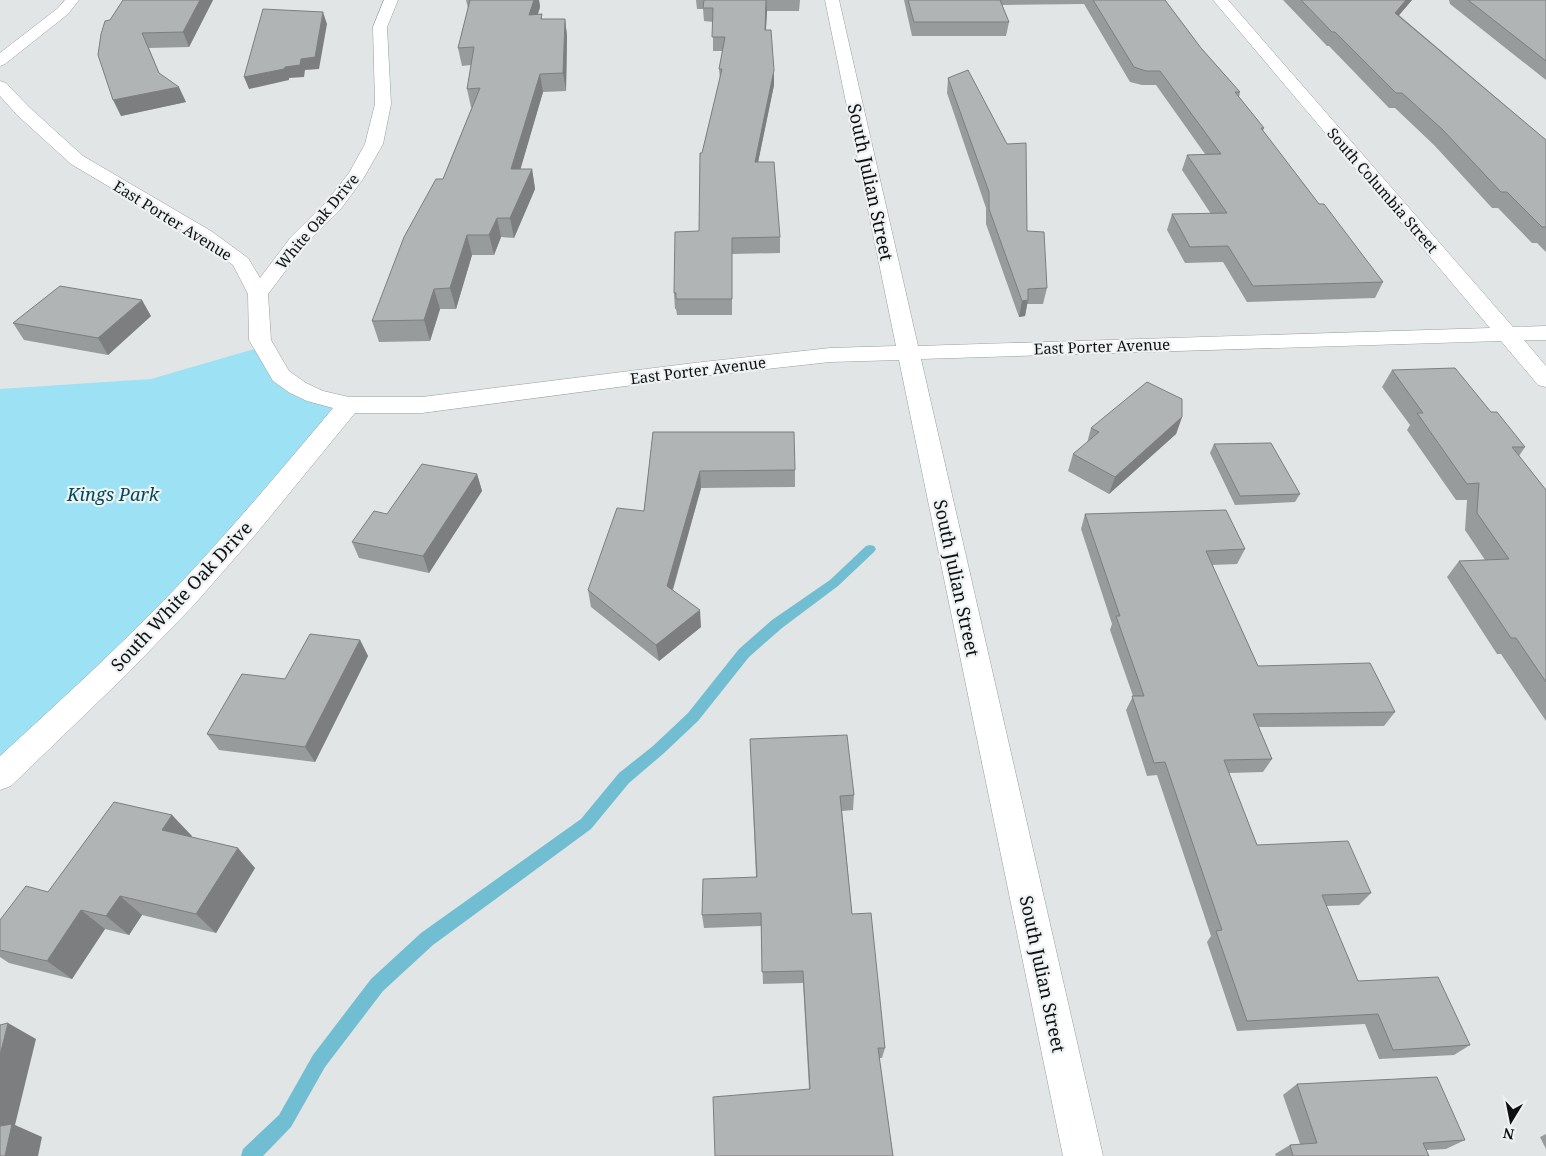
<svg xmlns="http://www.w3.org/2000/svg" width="1546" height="1156" font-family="'Noto Serif',serif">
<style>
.green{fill:#9de1f5}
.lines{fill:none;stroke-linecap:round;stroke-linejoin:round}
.stream{fill:#71bed3;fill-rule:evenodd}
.street-casing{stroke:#9a9e9f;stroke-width:1}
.street{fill:#fff;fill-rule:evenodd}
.wall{fill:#989b9c}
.shaded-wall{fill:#7c7e7f}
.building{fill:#b1b4b5;stroke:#7c7e7f}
.labels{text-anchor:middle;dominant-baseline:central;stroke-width:4.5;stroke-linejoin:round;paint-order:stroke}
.far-street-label{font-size:15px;fill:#0e0f10;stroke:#eef2f3}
.street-label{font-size:18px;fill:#0e0f10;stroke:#eef2f3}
.park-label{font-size:18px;font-style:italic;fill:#004958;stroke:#eef2f3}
</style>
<rect width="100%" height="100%" fill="#e1e5e6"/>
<path class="green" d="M258,348L279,379L344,407L206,558L127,641L0,759V389L151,379Z"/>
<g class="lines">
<path class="stream" d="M870,545L874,546L876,549L874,552L838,586L782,628L749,657L698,721L663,754L629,783L591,829L433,945L383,991L325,1067L291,1127L263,1156H241L243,1149L279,1115L313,1055L371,979L421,933L581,819L619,773L653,746L688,713L739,649L772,620L830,580L866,546Z"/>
<g class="street-casing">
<path id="street" d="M65,0H79L68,14L5,64L0,66V53L58,8Z
M384,0H398L387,27L391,104L383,144L363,179L340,210L305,245L268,294L271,340L289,371L306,383L323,391L349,397H422L694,363L830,348L896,346L825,0H839L918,346L1490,328L1213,0H1228L1513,327L1546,326V340H1524L1546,366V387L1538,385L1501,341L921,359L1103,1156H1063L899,360L830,362L694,377L422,413H355L256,534L193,606L126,675L11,786L0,790V756C59,702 118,648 173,591C229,532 281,470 333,408L307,401L290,393L273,381L249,340L248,294L233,265L197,239L71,164L17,115L0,96V81L6,83L29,107L83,156L211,231L248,258L260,278L291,237L326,202L349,173L365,144L375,104L373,27Z"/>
</g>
<use href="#street" class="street"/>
</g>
<path class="wall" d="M123,0H213L189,47L149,48L159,73L186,102L121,116L110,20Z
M466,0H539L540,7L538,14H542V19H565L567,36L566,91L543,92L520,169H532L535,189L514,238L501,237L494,255H472L456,309H440L430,341L379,342L372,321L443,179L472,107H471L467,89L471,65L462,66L458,48L468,8Z
M696,0H800L799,11H767L766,30L774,85L758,162L780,237V253L732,254V315H677L676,309H675L674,293L699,231L702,153L720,79L719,69L723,51H713V22L704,21L703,9H697Z
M904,0H1165L1201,48L1240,92L1239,97L1264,128L1263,131L1319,204L1383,282L1375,298L1247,302L1223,262L1185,263L1167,230L1172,214H1211L1182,170L1187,155L1205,154L1156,85H1142L1130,82L1084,4L1002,5L1009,22L1006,36H912Z
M1283,0H1412L1399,15L1546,140V252L1537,243H1532L1498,208H1492L1435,146L1395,108H1389L1329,46H1327Z
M1449,0H1546V80L1450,4Z
M948,78L1027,231L1047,288L1043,304H1027L1025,316L1019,317L986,224V208L947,93Z
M151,316L108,355L24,340L13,323Z
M1392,370L1491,412L1525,447L1519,456L1546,490V721L1501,654H1497L1447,577L1459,561L1485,560L1465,530L1467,500H1456L1407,430L1410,425L1382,387Z
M1182,417L1176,434L1109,494L1068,471L1073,454L1087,443L1091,428Z
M653,432L795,470V487L701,488L673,590L701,627L659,661L591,607L588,590L644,511Z
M1214,444L1300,494L1295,502L1235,505L1210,453Z
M477,474L482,491L429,573L359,558L352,542L387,514Z
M1085,514L1245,549L1237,564L1212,565L1258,666L1395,712L1384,726L1259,727L1272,759L1263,772L1229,773L1257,845L1371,893L1359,905L1326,906L1358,981L1470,1045L1454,1055L1379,1059L1365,1024L1237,1031L1207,942L1211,936L1157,775L1147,776L1126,710L1133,696L1110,630L1112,624L1081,529Z
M360,640L368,656L315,762L219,750L207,734L285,679Z
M750,739L854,795L853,810L842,811L852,914L885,1048L882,1058H879L893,1156L809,1089L803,983L763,984L761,926L704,928L702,915L756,877Z
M172,815L191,837L255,868L216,933L142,915L129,935L105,929L72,979L9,963L0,957V920L48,892Z
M1297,1084L1465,1140L1446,1149L1426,1150L1429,1156H1276L1275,1154L1290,1145L1300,1144L1283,1095Z
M1546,1134V1149L1540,1137Z"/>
<path class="shaded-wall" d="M200,0H213L189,47L183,32Z
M534,0H539L540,7L532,32L529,15Z
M766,0L767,11L765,44V30Z
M1406,0H1412L1389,27L1395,13Z
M323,12L327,24L319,69L305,70L304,77L289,78V80L249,89L244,77L285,67Z
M565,19L567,36L566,91L563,73Z
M774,70V85L755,177V162Z
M540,74L543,92L515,188L511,169Z
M179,87L186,102L121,116L113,100Z
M532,169L535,189L514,238L510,218Z
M497,218L501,237L494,255L489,235Z
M467,235L472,255L456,309L450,288Z
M434,289L440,309L430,341L424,320Z
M142,300L151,316L108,355L98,338Z
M1028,300L1025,316L1019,317L1022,301Z
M1182,417L1176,434L1109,494L1115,477Z
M700,471L701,488L669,602L667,586Z
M477,474L482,491L429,573L423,556Z
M700,610L701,627L659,661L656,645Z
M360,640L368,656L315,762L305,747Z
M172,815L192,836L182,851L162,830Z
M238,848L255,868L216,933L196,914Z
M120,896L142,915L129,935L106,916Z
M81,910L105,929L72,979L47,961Z
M8,1023L36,1039L15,1125L42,1137L38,1156H5L0,1139V1055Z"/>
<path class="building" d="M123,0H200L183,32L142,33L159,73L179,87L113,100L98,55L101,34L105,21L110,20Z
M470,0H534L529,15L542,14L541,19H565L563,73L540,74L511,169H532L510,218H497L489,235H467L450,288L434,289L424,320L372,321L404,237L436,179H443L480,88L467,89L474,47L458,48Z
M704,0H766L765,30H771L774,70L755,162H774L780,237L732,238V299H676V293H674L675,232L699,231L700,153H702L722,69H719L725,37H712L713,8H703Z
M908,0H1000L1009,22H914Z
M1093,0H1165L1201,48L1240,92H1235L1264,128H1261L1319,204H1324L1383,282L1253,286L1228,246L1190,247L1172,214L1227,213L1187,155L1221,154L1160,71H1146L1134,67Z
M1301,0H1406L1395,13L1546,140V227H1542L1507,192H1501L1443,130L1402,93H1396L1335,32H1332Z
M1468,0H1546V61Z
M263,9L323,12L315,57L301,59L300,65L285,67L284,69L244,77Z
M968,70L1007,144L1026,143L1027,231L1044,232L1047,288L1028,289V300L1022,301L989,209V192L948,78Z
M60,286L142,300L98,338L13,323Z
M1455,368L1491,412H1497L1525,447H1512L1546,490V682L1516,638H1511L1459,561L1509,559L1477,513L1479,483L1467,484L1417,413H1423L1392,370Z
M1147,382L1182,399V417L1115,477L1073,454L1099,432L1091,428Z
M653,432H794L795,470L700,471L667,586L700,610L656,645L588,590L617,508L644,511Z
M1271,443L1300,494L1240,496L1214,444Z
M422,464L477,474L423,556L352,542L374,511L387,514Z
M1226,510L1245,549L1206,551L1258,666L1370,663L1395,712L1253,714L1272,759L1224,760L1257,845L1348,841L1371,893L1322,895L1358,981L1438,977L1470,1045L1393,1050L1378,1014L1247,1021L1216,931L1222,930L1165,762L1154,763L1132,696H1144L1116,616H1120L1085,514Z
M310,634L360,640L305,747L207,734L242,674L285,679Z
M847,735L854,795L840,796L852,914L871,913L885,1048H878L893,1156H715L713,1097L810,1089L803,971L762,972L761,913L702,915L703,879L757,877L750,739Z
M114,802L172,815L162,830L238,848L196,914L120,896L106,916L81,910L47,961L0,950V920L26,886L48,892Z
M8,1023L0,1055V1025Z
M1437,1077L1465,1140L1423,1143L1429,1156H1293L1290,1145L1317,1143L1297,1084Z
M12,1124L5,1156H0V1126Z"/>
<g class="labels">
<g class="far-street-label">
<text transform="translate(1383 190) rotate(49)">South Columbia Street</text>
<text transform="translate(173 220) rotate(32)">East Porter Avenue</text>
<text transform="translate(317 221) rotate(-50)">White Oak Drive</text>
<text transform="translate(1102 346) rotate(-2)">East Porter Avenue</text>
<text transform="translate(698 370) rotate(-7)">East Porter Avenue</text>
</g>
<g class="street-label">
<text transform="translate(871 182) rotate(78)">South Julian Street</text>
<text transform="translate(957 578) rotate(78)">South Julian Street</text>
<text transform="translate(181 596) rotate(-47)">South White Oak Drive</text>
<text transform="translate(1043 974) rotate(78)">South Julian Street</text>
</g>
<g class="park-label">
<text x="113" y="494">Kings Park</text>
</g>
</g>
<g transform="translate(1511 1121) rotate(190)" stroke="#eef2f3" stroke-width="4" paint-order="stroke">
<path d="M0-4L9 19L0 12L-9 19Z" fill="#0e0f10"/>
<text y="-8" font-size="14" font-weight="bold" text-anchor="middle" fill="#0e0f10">N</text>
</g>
</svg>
